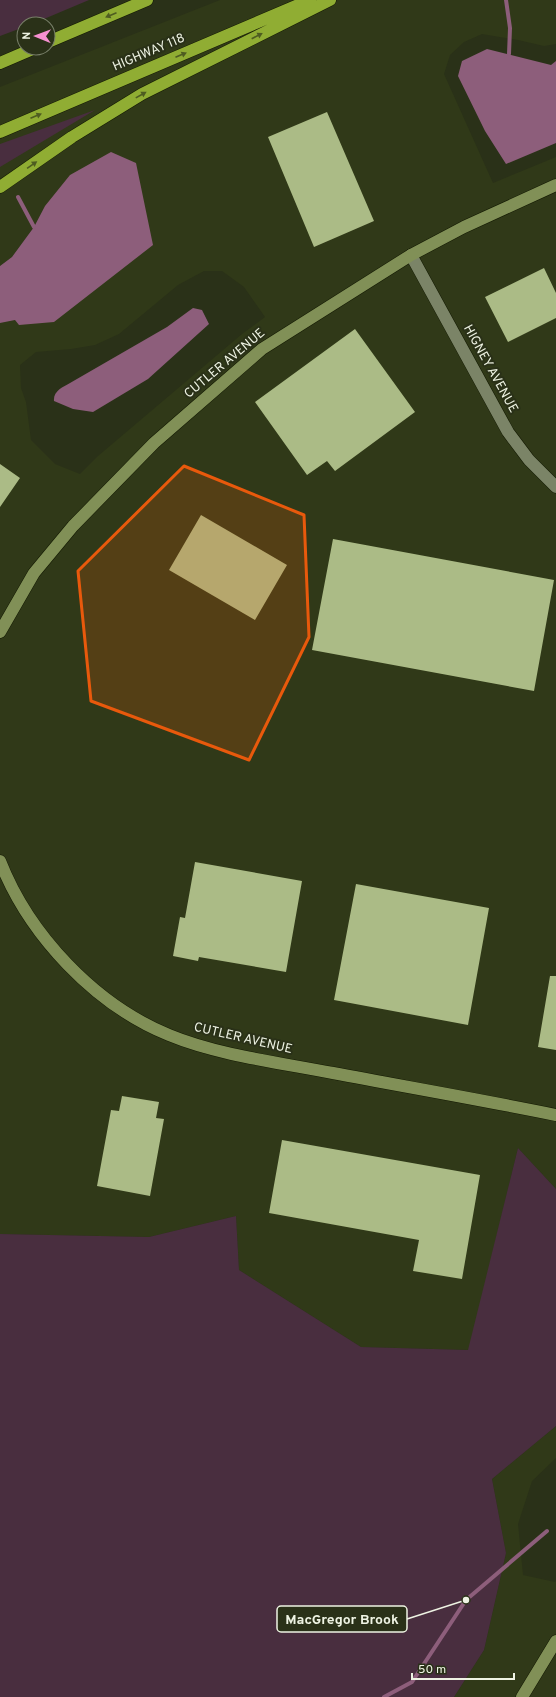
<svg xmlns="http://www.w3.org/2000/svg" width="556" height="1697" font-family="Overpass,sans-serif">
<style>
.built{fill:#303918;fill-rule:evenodd}
.green{fill:#492e3f}
.water{fill:#8d5e7b}
.lines{fill:none;stroke-linecap:round;stroke-linejoin:round}
.stream{stroke:#8d5e7b;stroke-width:4}
.building{fill:#abbb86}
.street-casing{stroke:#131902;stroke-width:13}
.secondary-casing{stroke:#131902;stroke-width:13}
.highway-casing{stroke:#131902;stroke-width:13}
.street{stroke:#7b8467;stroke-width:12}
.secondary{stroke:#819057;stroke-width:12}
.highway{stroke:#90ad33;stroke-width:12}
.oneway{fill:#4e5c21}
.marked{fill:#e8590c;fill-opacity:0.2;stroke:#e8590c;stroke-width:3;stroke-linejoin:round}
.labels{text-anchor:middle;dominant-baseline:central;stroke-width:4;stroke-linejoin:round;paint-order:stroke}
.street-label{font-size:13px;fill:#eef3e3;stroke:#2a3118}
.leader{fill:none;stroke:#eef3e3;stroke-width:1.5}
.callout-dot{fill:#eef3e3;stroke:#2a3118;stroke-width:1.5}
.callout{fill:#2a3118;stroke:#eef3e3;stroke-width:1.5}
.callout-label{font-size:14px;text-anchor:middle;font-weight:bold;fill:#eef3e3}
</style>
<rect width="100%" height="100%" fill="#2a3118"/>
<path class="built" d="M220,0H556V44L544,46L518,40L482,34L464,42L450,55L444,74L493,183L556,157V1189L518,1148L469,1350L361,1347L239,1270L236,1216L149,1237L0,1234V323L15,320L45,206L34,227L12,257L0,266V87ZM204,271H222L244,287L265,317L242,334L98,456L80,474L55,464L31,440L26,402L21,388L20,365L36,352L71,349L95,345L119,334L178,285Z
M556,1426V1458L532,1481L518,1524L523,1575L555,1582L556,1581V1697H454L484,1650L506,1553L492,1479Z"/>
<path class="green" d="M0,0H89L32,24H24V27L0,36Z
M95,110L0,167V144Z
M518,1148L556,1189V1426L492,1479L506,1553L484,1650L454,1697H0V1234L149,1237L236,1216L239,1270L361,1347L468,1350Z"/>
<path class="water" d="M487,49L551,65L556,61V143L506,164L485,131L458,76L462,61Z
M111,152L136,163L153,245L54,322L19,325L15,320L0,323V266L12,257L34,227L45,206L70,175Z
M193,308L202,310L209,324L148,379L93,412L73,409L54,401C53,391 63,387 70,383L167,327Z"/>
<g class="lines">
<path class="stream" d="M506,0L510,28L509,54
M18,197L34,227
M384,1697L412,1682L466,1600L547,1531"/>
</g>
<path class="building" d="M327,112L374,221L314,247L268,137Z
M544,268L556,293V318L508,342L485,297Z
M355,329L415,412L335,471L327,461L307,475L255,402Z
M0,464L20,478L0,507Z
M201,515L287,565L255,620L169,570Z
M333,539L554,580L534,691L312,650Z
M195,862L302,881L286,972L199,957L198,961L173,956L180,917L185,918Z
M356,884L489,908L468,1025L334,1000Z
M550,976H556V1050L538,1047Z
M122,1096L159,1102L156,1118L164,1119L150,1196L97,1186L111,1110L119,1111Z
M282,1140L480,1175L462,1279L413,1271L419,1240L269,1213Z"/>
<g class="lines">
<g class="street-casing">
<path id="street" d="M411,255L508,432L529,460L556,487"/>
</g>
<g class="secondary-casing">
<path id="secondary" d="M0,632L34,573L73,526L154,443L262,349L411,255L464,227L556,185
M0,861C29,935 95,1005 169,1035C217,1055 281,1063 333,1073C407,1087 482,1100 556,1115
M522,1697L556,1641"/>
</g>
<g class="highway-casing">
<path id="highway" d="M48,42L147,0
M0,63L35,48
M0,132L310,0
M0,187L72,137L142,94L330,0"/>
</g>
<use href="#street" class="street"/>
<use href="#secondary" class="secondary"/>
<use href="#highway" class="highway"/>
</g>
<defs><path id="oneway-solid" d="M-6-.8H1V-3.2L6.5 0L1 3.2V.8H-6Z"/></defs>
<g class="oneway">
<use href="#oneway-solid" transform="translate(111 15) rotate(157)"/>
<use href="#oneway-solid" transform="translate(257 36) rotate(-27)"/>
<use href="#oneway-solid" transform="translate(181 55) rotate(-23)"/>
<use href="#oneway-solid" transform="translate(141 95) rotate(-29)"/>
<use href="#oneway-solid" transform="translate(36 116) rotate(-23)"/>
<use href="#oneway-solid" transform="translate(32 165) rotate(-35)"/>
</g>
<path class="marked" d="M184,466L304,515L309,637L249,760L91,701L78,571Z"/>
<g class="labels">
<g class="street-label">
<text transform="translate(149 53) rotate(-23)">HIGHWAY 118</text>
<text transform="translate(225 364) rotate(-40)">CUTLER AVENUE</text>
<text transform="translate(490 369) rotate(61)">HIGNEY AVENUE</text>
<text transform="translate(243 1039) rotate(13)">CUTLER AVENUE</text>
</g>
</g>
<path class="leader" d="M466 1600L407 1619"/>
<circle class="callout-dot" cx="466" cy="1600" r="4"/>
<rect class="callout" x="277" y="1606" width="130" height="26" rx="4"/>
<g class="callout-label">
<text x="342" y="1624">MacGregor Brook</text>
</g>
<g transform="translate(36 36) rotate(271)"><circle r="19" fill="#2a3118" stroke="#787f69"/>
<path d="M0-3L7 15L0 10L-7 15Z" fill="#f690d0"/>
<text y="-6" font-size="11" font-weight="bold" text-anchor="middle" fill="#eef3e3">N</text>
</g>
<path d="M412 1673v6h102v-6" fill="none" stroke="#eef3e3" stroke-width="2"/>
<text x="418" y="1673" font-size="12" fill="#eef3e3" stroke="#2a3118" stroke-width="3" paint-order="stroke">50 m</text>
</svg>
